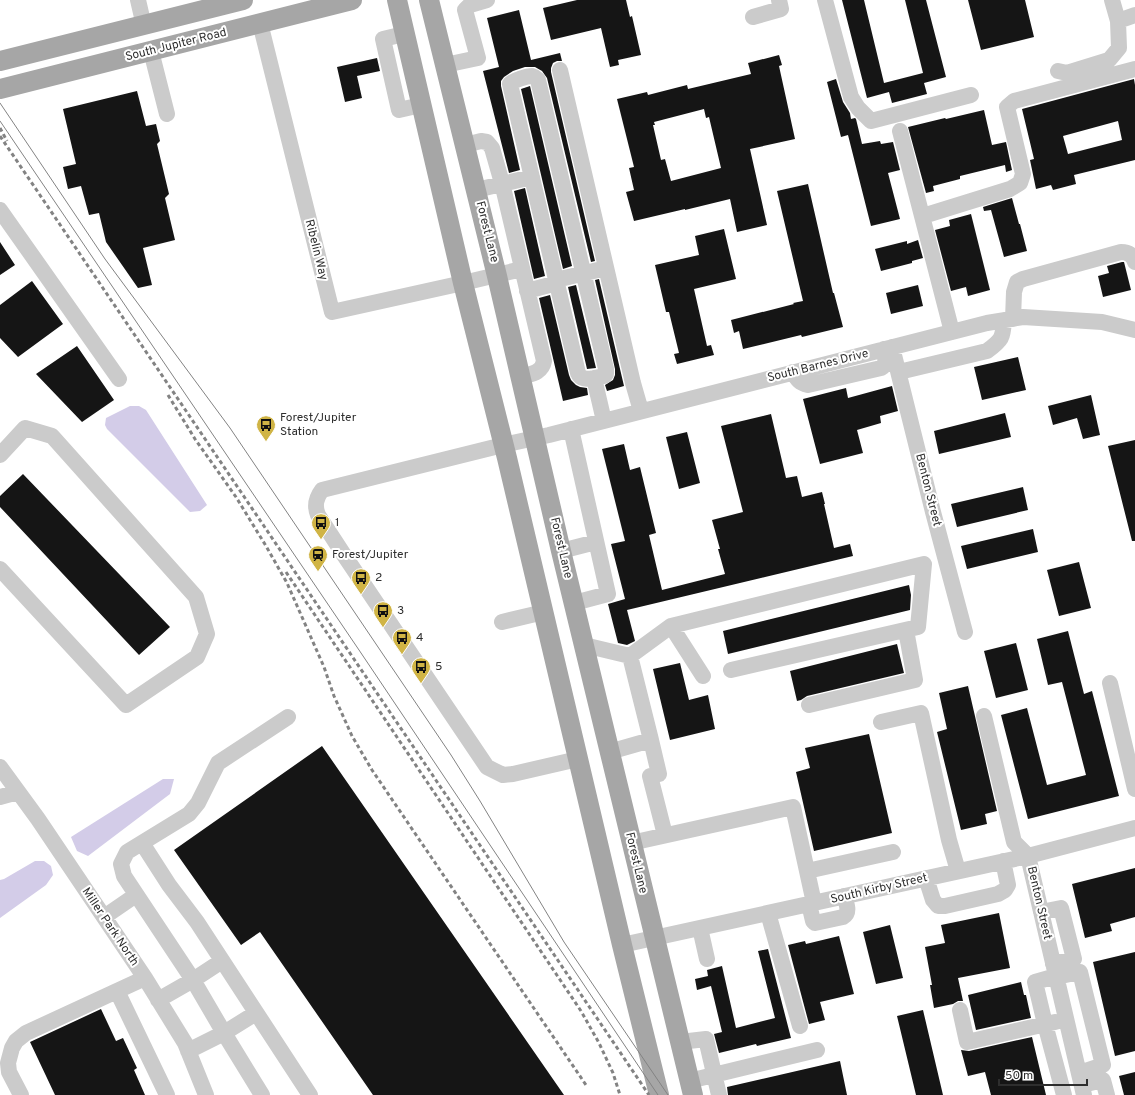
<svg xmlns="http://www.w3.org/2000/svg" width="1135" height="1095" font-family="Overpass,sans-serif">
<style>
.water{fill:#d3cce8}
.building{fill:#151515;fill-rule:evenodd}
.lines{fill:none;stroke-linecap:round;stroke-linejoin:round}
.minor{stroke:#cbcbcb;stroke-width:16}
.major{stroke:#a6a6a6;stroke-width:20}
.tram{stroke:#838383;stroke-width:1}
.rail{stroke:#838383;stroke-width:3;stroke-dasharray:4 3;stroke-linecap:butt}
.labels{text-anchor:middle;dominant-baseline:central;stroke-width:4;stroke-linejoin:round;paint-order:stroke}
.street-label{font-size:12px;fill:#2e2e2e;stroke:#fff}
.poi-label{font-size:12px;fill:#2e2e2e;stroke:#fff;text-anchor:start}
</style>
<rect width="100%" height="100%" fill="#fff"/>
<path class="water" d="M130,406H139L146,410L207,505L200,511L190,512L107,429L105,425L106,418Z
M163,779H174L170,794L88,856L77,851L71,837Z
M35,861H44L51,866L53,875L46,885L0,918V880L4,879Z"/>
<path class="building" d="M577,0H626L630,17L632,16L641,55L618,60L619,65L610,67L601,28L551,40L543,8Z
M842,0H864L884,83L923,73L905,0H926L946,77L924,83L927,94L892,103L889,92L867,98Z
M968,0H1025L1034,37L981,50Z
M519,10L531,60L560,53L562,61H557L553,63L551,68V72L595,261L591,262L547,78L542,71L535,67H525L513,71L504,77L501,81V86L520,170L509,173L483,71L499,67L487,18Z
M779,55L782,65L779,66L795,139L750,149L767,225L737,232L730,199L685,210V209L634,221L626,192L634,190L629,168L634,167L617,99L647,92L648,95L687,85L688,89L751,74L748,63ZM704,109L706,118L709,117L721,168L671,181L665,159L661,160L653,125H655L654,122Z
M377,58L380,71L357,76L362,98L345,102L337,67Z
M836,79L843,102L850,113L851,119L855,118L856,119L862,144L880,141L881,144L893,142L900,170L888,173L900,219L871,226L848,135L841,137L827,82Z
M1134,79L1135,85V160L1074,175L1076,184L1053,190L1051,185L1036,189L1030,160L1034,159L1022,109ZM1118,121L1122,140L1068,154L1063,136Z
M530,86L572,266L563,269L521,89Z
M137,91L146,126L156,124L160,141L157,144L169,194L165,198L175,240L143,248L152,285L138,288L106,242L99,213L89,215L81,186L68,189L63,167L76,164L63,109Z
M984,110L992,145L1006,142L1012,170L1006,172L1005,165L960,176V179L933,186L934,191L926,193L908,127L945,118L946,119Z
M808,184L833,293H834L843,327L802,337L801,335L743,349L739,331L734,333L731,320L794,304L793,303L803,301L777,191Z
M525,188L545,276L534,279L514,191Z
M1012,198L1019,224H1020L1027,251L1004,257L991,210L984,211L983,207Z
M971,214L990,290L968,296L966,287L951,291L935,230L950,226L949,220Z
M724,229L736,279L694,289L707,346L711,345L714,355L677,364L674,354L679,353L669,312H666L655,265L699,255L695,236Z
M918,240L923,258L912,261V263L881,271L875,249L907,241V244Z
M0,242L15,265L0,275Z
M1122,262H1124L1131,290L1103,297L1098,276L1109,273L1107,266Z
M599,279L624,386L607,391L605,385L613,380L615,375V369L595,280Z
M32,281L63,324L18,357L0,338V305Z
M576,285L596,368L587,369L568,287Z
M918,285L923,306L891,314L886,293Z
M550,295L569,375L571,380L576,385L580,387L587,388L588,395L563,401L539,298Z
M77,346L114,400L82,422L36,374Z
M1018,357L1026,390L982,400L974,367Z
M892,386L898,411L880,416L881,423L857,430L863,453L820,464L803,399L846,388L848,398Z
M1091,395L1100,435L1083,439L1077,418L1053,425L1048,406Z
M1005,413L1011,437L939,454L934,431Z
M771,414L786,478L797,476L802,497L822,492L825,504H824L834,548L850,544L853,556L627,610L635,641L627,645L618,643L608,604L625,599L611,544L625,541L602,449L624,444L630,470L640,467L656,533L649,535L662,590L725,574L718,549H720L712,520L743,512L721,426Z
M687,432L700,483L679,489L666,437Z
M1135,440V541H1132L1108,446Z
M23,474L170,627L139,655L0,507V496Z
M1023,487L1028,510L957,527L951,504Z
M1033,529L1038,552L967,569L961,546Z
M1079,562L1091,608L1059,616L1047,570Z
M909,585L911,595L910,610L728,654L723,631Z
M1068,631L1084,694L1092,691L1119,796L1028,819L1001,715L1027,708L1047,785L1086,775L1062,682L1048,685L1037,639Z
M1016,643L1028,690L996,698L984,651Z
M897,644L904,673L807,696L801,700L797,701L790,671Z
M680,663L689,700L708,695L715,729L670,740L653,669Z
M968,686L997,811L985,814L987,824L961,830L937,732L947,729L939,693Z
M869,734L892,833L814,851L796,772L810,768L805,748Z
M322,746L564,1095H373L260,932L241,945L174,850Z
M1135,868V917L1110,924L1112,931L1085,938L1072,884Z
M999,913L1010,968L958,978L963,1001H958L953,1004L934,1008L930,985H932L925,947L945,943L941,925Z
M890,925L903,978L876,984L863,932Z
M839,936L854,994L820,1002L825,1020L809,1024L788,945L805,941L806,944Z
M768,949L791,1038L757,1046L756,1044L719,1053L714,1034L722,1032L711,986L697,990L695,979L708,976L707,970L722,966L736,1028L775,1018L758,951Z
M1135,952V1051L1115,1056L1093,962Z
M1021,982L1024,995H1026L1031,1018L976,1030L968,995Z
M101,1009L116,1041L123,1038L137,1068L134,1070L145,1095H55L30,1042Z
M923,1010L943,1095H916L897,1016Z
M1032,1037L1046,1095H991L985,1072L968,1076L961,1050L969,1051Z
M840,1061L847,1095H728L727,1087Z
M1135,1072V1095H1124L1119,1076Z"/>
<g class="lines">
<path class="minor" d="M138,0L144,26
M825,0L851,97L858,108L871,121L971,95
M1112,0L1118,21L1135,15
M753,17L781,9L779,0
M260,23L332,312L463,283L522,269
M404,34L383,39L399,110L421,105
M151,51L167,114
M445,65L478,58L465,10L470,5L487,0
M560,70L633,383L641,411
M1058,71L1067,73L1109,60L1119,48L1118,21
M900,131L952,332
M465,145L481,141L487,142L492,148L502,183L544,361C542,373 531,374 521,377
M476,190L532,177
M0,210L119,379
M923,216L1010,189L1020,183L1023,174L1007,107L1014,101L1135,69
M556,280L606,268
M527,291L557,283
M1013,319L1014,292L1017,282L1023,279L1121,252C1128,252 1133,255 1135,262
M892,347L933,512L965,632
M793,372C797,380 800,383 808,385L881,368C888,364 885,356 884,349
M899,372L987,351C1002,340 1003,338 1004,320
M594,378C587,379 581,380 578,373L510,84C514,80 527,76 532,76C536,77 536,78 538,80L606,369V374L604,376L594,378L604,421
M571,429L608,594L574,603
M0,455L25,428L52,436L196,597L207,634L197,657L126,705L0,569
M561,551L596,542
M502,622L544,612
M671,626L703,676
M584,645L630,656L651,740L609,752
M630,656L671,626L924,564L918,627L731,670
M1110,683L1135,789
M809,705L915,680L906,630
M984,716L1014,842L1028,856L1084,1095
M881,722L921,713L949,840L958,871
M651,740L659,774L650,776L665,835
M578,759L513,774L503,775L487,767L344,555L318,515C314,505 316,498 322,490L503,445L549,435L987,323L1023,317L1055,319L1102,322L1135,330
M0,767L38,819L145,978L185,1043L206,1095
M0,797L18,792
M142,843L169,885L197,922L310,1095
M631,843L793,807L814,903
M807,871L893,852
M926,878L933,900L938,906H945L998,894L1005,890L1008,885L1003,861
M809,904L813,921L815,923L843,917C851,912 846,903 844,896
M1041,912L1061,908L1074,959L1053,964
M768,913L800,1026
M104,917L136,895
M700,928L707,959
M622,945L1028,856L1135,828
M1056,976L1035,982L1045,1024L1064,1095
M1056,977L1080,972L1103,1065L1079,1073
M117,991L167,1095
M158,1000L193,980L222,961
M960,1010L967,1042L1055,1022
M680,1042L706,1039L719,1095
M188,1051L224,1033L256,1013
M689,1081L817,1050
M1082,1085L1103,1080L1107,1095
M21,1095L9,1072L8,1063L12,1048L16,1041L26,1033L145,978
M262,1095L224,1033L193,980L124,876L121,864L127,852L189,814L198,803L218,763L288,717"/>
<path class="major" d="M397,0L463,283L507,458L622,945L659,1095
M429,0L497,276L561,551L693,1095
M0,61L243,0
M0,89L352,0"/>
<path class="tram" d="M0,103L105,259L230,428L451,755L480,801L564,942L668,1095
M0,121L359,650L658,1095"/>
<path class="rail" d="M0,128L7,141
M0,136L649,1095
M168,395L195,439L236,497L266,546L287,583L324,667L334,696L352,736L372,770L586,1085
M286,572L581,1011L599,1043L613,1073L620,1095"/>
</g>
<defs>
<g id="bus-pin" transform="scale(1)"><path d="M0 17L-7.5 6A9.5 9.5 0 1 1 7.5 6Z" fill="#d0b445" stroke="#fff"/><path d="M-5-6H5V4H4V6H2V4H-2V6H-4V4H-5ZM-3.5-4V0h7V-4ZM-3.5 1.2v1.5H-2V1.2ZM2 1.2v1.5H3.5V1.2Z" fill="#111"/></g>
<g id="station-pin" transform="scale(1)"><path d="M0 17L-7.5 6A9.5 9.5 0 1 1 7.5 6Z" fill="#d0b445" stroke="#fff"/><path d="M-3-6H3Q5-6 5-4V2Q5 4 3 4L4.5 6H3L1.5 4h-3L-3 6H-4.5L-3 4Q-5 4-5 2V-4Q-5-6-3-6ZM-3.5-4v3h7v-3ZM-3.5 1v1.5H-2V1ZM2 1v1.5H3.5V1Z" fill="#111"/></g>
</defs>
<g fill-rule="evenodd">
<use href="#bus-pin" x="266" y="425"/>
<use href="#bus-pin" x="321" y="523"/>
<use href="#station-pin" x="318" y="555"/>
<use href="#bus-pin" x="361" y="578"/>
<use href="#bus-pin" x="383" y="611"/>
<use href="#bus-pin" x="402" y="638"/>
<use href="#bus-pin" x="421" y="667"/>
</g>
<g class="labels">
<g class="street-label">
<text transform="translate(176 45) rotate(-14)">South Jupiter Road</text>
<text transform="translate(487 232) rotate(76)">Forest Lane</text>
<text transform="translate(316 250) rotate(76)">Ribelin Way</text>
<text transform="translate(818 366) rotate(-14)">South Barnes Drive</text>
<text transform="translate(928 490) rotate(76)">Benton Street</text>
<text transform="translate(561 548) rotate(77)">Forest Lane</text>
<text transform="translate(636 863) rotate(77)">Forest Lane</text>
<text transform="translate(879 889) rotate(-13)">South Kirby Street</text>
<text transform="translate(1039 903) rotate(77)">Benton Street</text>
<text transform="translate(110 927) rotate(56)">Miller Park North</text>
</g>
<g class="poi-label">
<text x="280" y="418">Forest/Jupiter<tspan x="280" dy="14">Station</tspan></text>
<text x="335" y="523">1</text>
<text x="332" y="555">Forest/Jupiter</text>
<text x="375" y="578">2</text>
<text x="397" y="611">3</text>
<text x="416" y="638">4</text>
<text x="435" y="667">5</text>
</g>
</g>
<path d="M999 1079v6h88v-6" fill="none" stroke="#2e2e2e" stroke-width="2"/>
<text x="1005" y="1079" font-size="12" fill="#2e2e2e" stroke="#ffffff" stroke-width="3" paint-order="stroke">50 m</text>
</svg>
